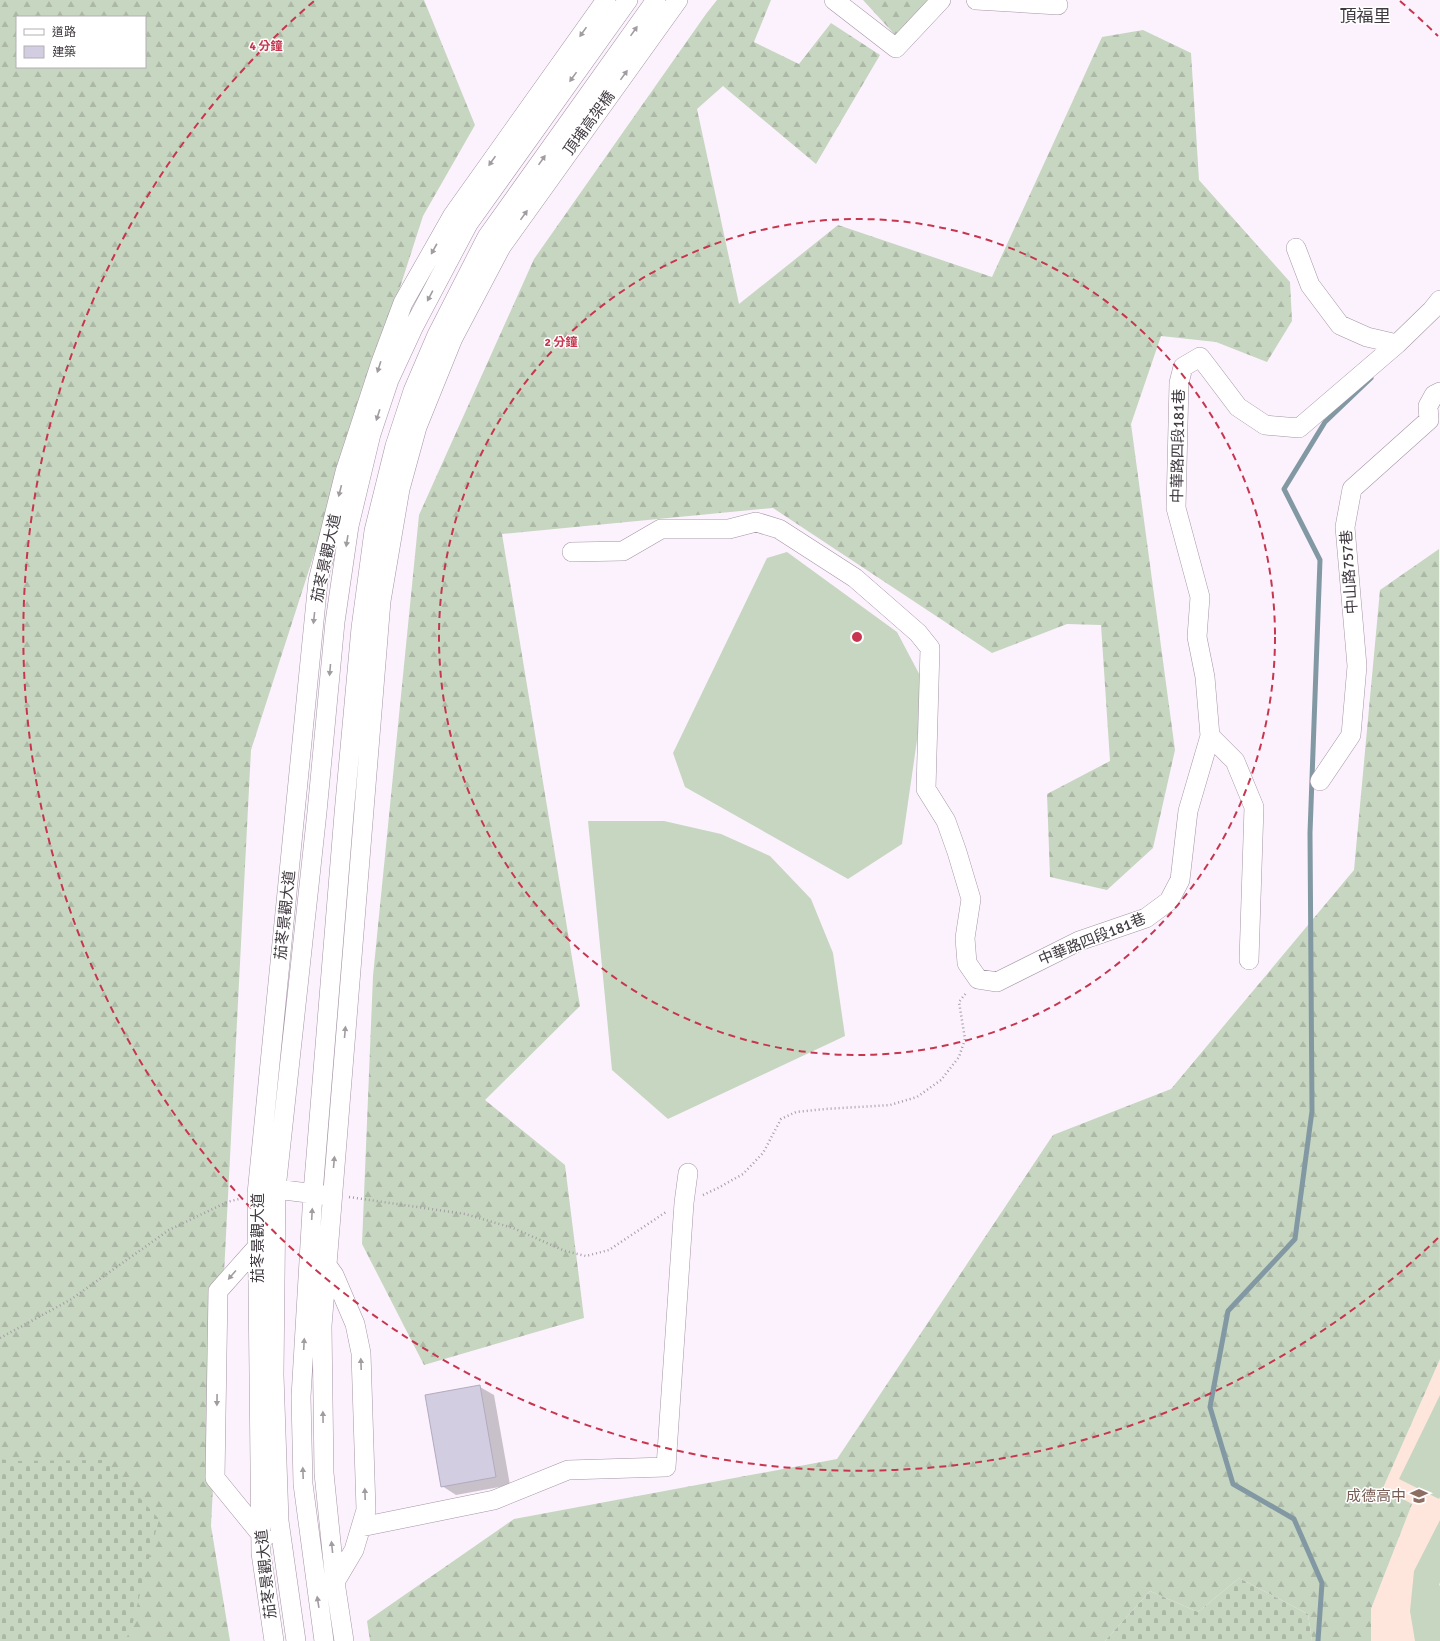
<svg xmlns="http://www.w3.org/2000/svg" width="1440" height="1641" font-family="Signika,'Noto Sans TC',sans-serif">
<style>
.education{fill:#ffe6dd}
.forest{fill:url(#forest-firs);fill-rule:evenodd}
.cemetery{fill:url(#cemetery-stones)}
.pitch{fill:#c7d6c0}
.shadow{fill:#0003}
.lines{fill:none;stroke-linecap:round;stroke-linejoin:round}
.stream{stroke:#8299a4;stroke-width:5}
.building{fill:#d3cde1;stroke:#b2abbf}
.minor-casing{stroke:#a495a5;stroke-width:20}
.path{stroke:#a49ca5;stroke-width:2.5;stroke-dasharray:1 3;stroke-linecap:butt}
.minor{stroke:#fff;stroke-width:19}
.oneway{fill:#a09ca0}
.ring{fill:none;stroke:#c7364e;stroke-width:2;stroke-dasharray:7 5}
.labels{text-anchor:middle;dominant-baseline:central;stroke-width:3;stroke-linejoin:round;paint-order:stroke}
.street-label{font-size:15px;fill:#403a41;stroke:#fff}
.education-label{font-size:15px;fill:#785e54;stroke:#fff;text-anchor:end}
.quarter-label{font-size:17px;fill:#403a41;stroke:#fff}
.centre{fill:#c7364e;stroke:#fff;stroke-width:2}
.ring-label{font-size:12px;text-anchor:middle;font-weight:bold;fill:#c7364e;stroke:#fff;stroke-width:3;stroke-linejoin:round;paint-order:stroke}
</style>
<defs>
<pattern id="forest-firs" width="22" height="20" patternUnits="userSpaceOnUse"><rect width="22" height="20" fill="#c7d6c0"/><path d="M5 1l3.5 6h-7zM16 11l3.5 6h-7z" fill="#acb8a6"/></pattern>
<pattern id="cemetery-stones" width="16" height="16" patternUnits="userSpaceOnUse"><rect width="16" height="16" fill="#c7d6c0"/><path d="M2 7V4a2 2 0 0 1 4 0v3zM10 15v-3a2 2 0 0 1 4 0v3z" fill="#acb8a6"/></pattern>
</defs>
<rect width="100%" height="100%" fill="#fcf2fd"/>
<path class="education" d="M1440,1359V1641H1371V1609L1412,1504L1383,1488Z"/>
<path class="forest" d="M0,0H424L475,125L423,216L251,750L211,1526L230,1641H0ZM17,17H145V67H17Z
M717,0H771L754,42L799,64L831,23L880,55L816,164L723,86L697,109L739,304L838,225L992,277L1102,37L1143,30L1191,53L1199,180L1290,282L1292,321L1267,362L1216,342L1161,336L1131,424L1175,750L1153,848L1107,890L1050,877L1047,794L1110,761L1101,625L1067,624L992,653L773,508L502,534L580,1006L485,1100L565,1165L584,1318L424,1365L362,1244L373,976L419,515L534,259L706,14Z
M863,0H928L896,36Z
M1439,549L1440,1359L1383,1488L1412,1504L1371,1609V1641H1312L1308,1614L1239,1578L1198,1612L1150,1591L1105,1641H370L367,1621L514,1519L837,1459L1053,1135L1171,1089L1354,870L1380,590Z"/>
<path class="cemetery" d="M0,1459L12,1461L105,1460L159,1519L132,1626L125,1641H0Z
M1239,1578L1308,1614L1312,1641H1105L1150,1591L1198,1612Z"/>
<path class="pitch" d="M787,552L897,632L925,685L902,844L848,879L685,787L673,753L767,558Z
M588,821H664L721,834L770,856L811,899L833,953L845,1036L668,1119L612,1070Z
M1440,1395V1497L1439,1499L1399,1479Z
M1440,1520V1582L1439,1585L1440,1586V1641H1415L1410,1611L1414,1571Z"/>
<path class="shadow" d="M480,1387L494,1395L510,1485L456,1495L442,1486Z"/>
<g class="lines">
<path class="stream" d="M1318,1641L1322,1583L1294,1519L1233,1484L1210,1407L1228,1311L1295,1239L1312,1111L1310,833L1320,560L1284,489L1325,422L1371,378"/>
</g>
<path class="building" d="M480,1385L496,1477L441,1487L425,1395Z"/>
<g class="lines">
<g class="minor-casing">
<path id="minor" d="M834,0L896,48L941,0
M976,0L1058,5
M1296,248L1310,285L1340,325L1367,337L1397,344
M572,552L623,551L661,529H729L756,522L779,529L855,578L918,633L930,648L926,789L946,821L957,852L971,899L965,938L967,963L978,979L997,982L1079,941L1146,918L1169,901L1180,880L1188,811L1210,736L1205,677L1197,637L1200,597L1176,508L1179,383L1183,367L1200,357L1210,370L1238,407L1265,425L1299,428L1397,344L1432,310L1440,300
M1210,736L1235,761L1254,807L1249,960
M1320,781L1351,735L1357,666L1345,527L1352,489L1429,420L1428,406L1434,395L1440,392
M264,1192L276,1189L324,1195
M258,1246L218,1291L215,1478L264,1538
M326,1264L334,1275L355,1324L361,1353L366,1510L354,1550L335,1582
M361,1527L494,1500L568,1470L666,1467L684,1203L688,1173
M274,1641L261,1553L257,1194L318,581L345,472L381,362L403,303L453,215L606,0
M296,1641L279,1521L274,1375L276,1189L317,812L335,622L349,526L371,434L389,380L414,326L468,224L628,0
M324,1641L303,1484L301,1397L313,1193L344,814L361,628L374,531L395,446L413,391L437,335L487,237L656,0
M344,1641L335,1582L324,1473L322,1326L381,601L400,489L417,427L453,338L501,247L678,0"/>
</g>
<path class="path" d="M703,1195L718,1188L743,1174L763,1153L781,1119L796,1112L825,1109L890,1105L917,1097L941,1080L959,1057L965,1039L959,1002L966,993
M349,1197L465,1214L513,1228L565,1251L586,1256L609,1250L666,1212
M0,1338L70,1300L169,1230L227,1202L239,1199"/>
<use href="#minor" class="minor"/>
</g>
<defs><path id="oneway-solid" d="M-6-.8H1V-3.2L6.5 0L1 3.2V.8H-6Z"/></defs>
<g class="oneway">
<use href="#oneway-solid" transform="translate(634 31) rotate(-55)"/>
<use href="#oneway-solid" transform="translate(583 32) rotate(125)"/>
<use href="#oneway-solid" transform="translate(624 75) rotate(-54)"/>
<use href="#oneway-solid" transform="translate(573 77) rotate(126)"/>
<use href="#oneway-solid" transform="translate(542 160) rotate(-55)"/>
<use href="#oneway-solid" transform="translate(492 161) rotate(125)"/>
<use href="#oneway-solid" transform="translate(524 215) rotate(-54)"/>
<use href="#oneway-solid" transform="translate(434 249) rotate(119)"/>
<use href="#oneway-solid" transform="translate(430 296) rotate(118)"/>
<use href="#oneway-solid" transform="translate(379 367) rotate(108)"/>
<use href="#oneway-solid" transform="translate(378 415) rotate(108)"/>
<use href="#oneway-solid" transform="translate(340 491) rotate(104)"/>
<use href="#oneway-solid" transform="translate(347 541) rotate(99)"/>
<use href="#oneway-solid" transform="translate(314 618) rotate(96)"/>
<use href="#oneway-solid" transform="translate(330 670) rotate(95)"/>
<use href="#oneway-solid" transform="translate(345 1032) rotate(-85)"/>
<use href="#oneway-solid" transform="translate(334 1162) rotate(-85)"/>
<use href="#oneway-solid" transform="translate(312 1214) rotate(-87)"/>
<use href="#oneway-solid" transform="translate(232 1275) rotate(131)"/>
<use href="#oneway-solid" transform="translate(304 1344) rotate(-87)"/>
<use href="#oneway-solid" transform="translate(361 1364) rotate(-92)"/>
<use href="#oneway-solid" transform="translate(217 1400) rotate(91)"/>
<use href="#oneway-solid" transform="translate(323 1417) rotate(-91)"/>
<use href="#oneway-solid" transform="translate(303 1473) rotate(-92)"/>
<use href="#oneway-solid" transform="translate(365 1494) rotate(-92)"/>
<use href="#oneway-solid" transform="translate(332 1547) rotate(-96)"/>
<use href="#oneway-solid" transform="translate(318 1602) rotate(-99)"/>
</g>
<g class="ring">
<circle cx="857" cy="637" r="418"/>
<path d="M1438 1238A836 836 0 1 1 314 1M1400 1A836 836 0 0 1 1438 36"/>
</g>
<defs>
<g id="school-bare" transform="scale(1.38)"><path d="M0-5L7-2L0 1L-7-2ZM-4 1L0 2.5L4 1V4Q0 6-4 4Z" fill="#8d6e63" stroke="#fff" stroke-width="2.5" paint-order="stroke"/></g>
</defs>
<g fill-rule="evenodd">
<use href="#school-bare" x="1419" y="1496"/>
</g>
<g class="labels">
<g class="street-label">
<text transform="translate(589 123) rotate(-54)">頂埔高架橋</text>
<text transform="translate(1178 446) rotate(-89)">中華路四段181巷</text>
<text transform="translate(326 558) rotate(-78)">茄苳景觀大道</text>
<text transform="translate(1349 572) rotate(-94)">中山路757巷</text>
<text transform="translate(285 915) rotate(-84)">茄苳景觀大道</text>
<text transform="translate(1092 939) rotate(-22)">中華路四段181巷</text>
<text transform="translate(258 1238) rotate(-90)">茄苳景觀大道</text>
<text transform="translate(266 1574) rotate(-96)">茄苳景觀大道</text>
</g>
<g class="education-label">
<text x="1406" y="1496">成德高中</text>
</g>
<g class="quarter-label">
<text x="1365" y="16">頂福里</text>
</g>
</g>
<circle cx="857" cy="637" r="6" class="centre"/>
<g class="ring-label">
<text x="266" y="50">4 分鐘</text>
<text x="561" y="346">2 分鐘</text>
</g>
<rect x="16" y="16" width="130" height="52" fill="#ffffff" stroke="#b3b0b3"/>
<rect x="24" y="29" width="20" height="6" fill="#ffffff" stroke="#b3b0b3"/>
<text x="52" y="36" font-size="12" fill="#403a41">道路</text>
<rect x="24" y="46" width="20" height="12" fill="#d3cde1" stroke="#b3b0b3"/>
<text x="52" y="56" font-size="12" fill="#403a41">建築</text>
</svg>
